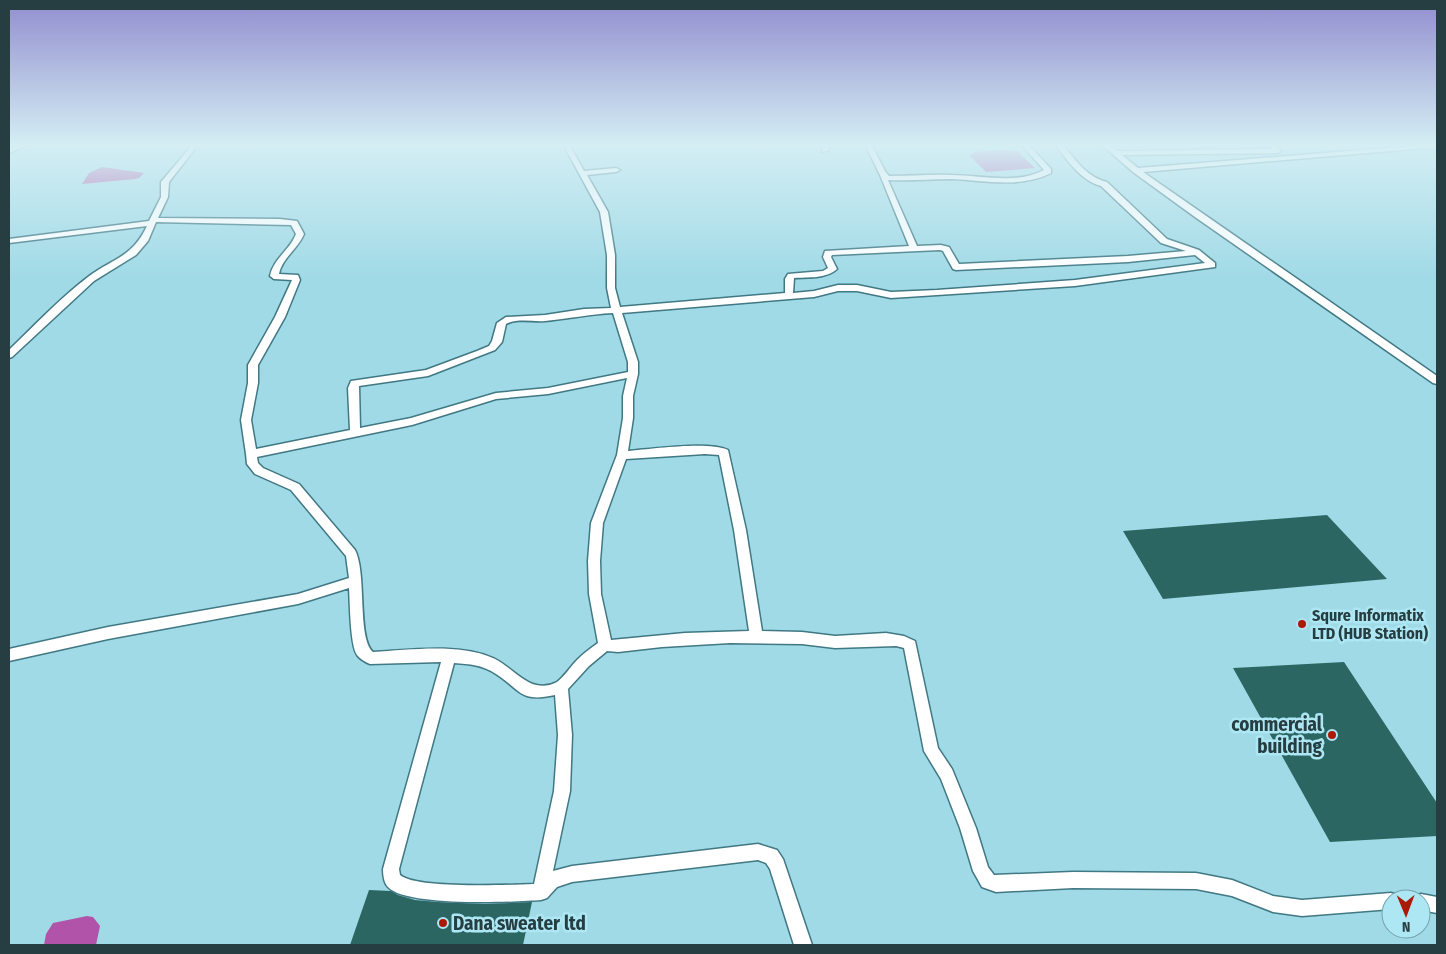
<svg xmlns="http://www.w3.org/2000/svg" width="1446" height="954" font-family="'Fira Sans Condensed',sans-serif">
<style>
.water{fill:#b154a9}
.building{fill:#2b6663}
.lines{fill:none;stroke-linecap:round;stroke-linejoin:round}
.minor-casing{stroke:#407883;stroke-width:3}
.minor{fill:#fff;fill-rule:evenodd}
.poi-dot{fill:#aa1a06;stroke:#ade7f3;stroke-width:2}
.labels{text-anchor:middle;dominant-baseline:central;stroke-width:5;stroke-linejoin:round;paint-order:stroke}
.poi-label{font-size:16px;font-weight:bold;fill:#263e42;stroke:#ade7f3;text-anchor:start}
.near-poi-label{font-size:19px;font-weight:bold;fill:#263e42;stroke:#ade7f3;text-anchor:end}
</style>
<rect width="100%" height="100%" fill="#a0dae6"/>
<path class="water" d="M1004,150L1017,151L1035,168L986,172L970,156L975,152Z
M102,167L144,173L139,178L135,179L82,184L89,173Z
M87,916L93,917L100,926L96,945H44L46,934L53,923Z"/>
<path class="building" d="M1327,515L1387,579L1163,599L1123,531Z
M1344,662L1437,803V836L1330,842L1233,668Z
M369,890L391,891L398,895L415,900L437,902L485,904L532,902L523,945H350Z"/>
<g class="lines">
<g class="minor-casing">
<path id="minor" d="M21,144H30L9,153V149Z
M190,144H196L194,150L169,182L168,197L158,218L280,219L297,221L304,234C298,249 282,258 279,274L298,275L300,280L285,317L258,365V383L251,420L256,449L350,430L348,388L351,381L426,370L477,351L489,346L492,341L497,323L506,317L545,315L584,309L611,308L607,288V255L600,212L563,144H569L584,171L616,168L620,170L616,172L587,175L608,212L615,255V288L620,307L785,293V279L788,274L823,271L828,268L823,257L825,251L909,246L880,175L865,144H871L885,171L889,176C910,176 930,174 951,175C981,175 1016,185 1044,170L1021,144H1028L1051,169V173C1019,189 984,180 951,179C930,179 909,181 888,180L917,246L941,245L949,247L959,264L1128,256L1186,251L1161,243L1101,186C1080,180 1067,160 1055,144H1062C1075,159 1086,177 1107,182L1167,239L1199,250L1215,263V267L1075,286L891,298L857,291H838L814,297L622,313L638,362V374L633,396V418L628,451C652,449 708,441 728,450L746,530L762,631L802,632L835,636L886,633L904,636L915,641L938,748L952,769L976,828L988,867L994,875L1073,872L1196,873L1232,880L1273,896L1302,900L1391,893L1397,895L1399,899H1391V909L1302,916L1273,912L1232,896L1196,889L1073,888L996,892L982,887L973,871L960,828L941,779L924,751L904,648L896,646L835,648L802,644L730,643L662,647L618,652L607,651L589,666L568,689L572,735L570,791L553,871L572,866L758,844L777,850L783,859L812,945H794L770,869L766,863L758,860L572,882L557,887L547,898L541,900C514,902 406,907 388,887C384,883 383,875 383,869L441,662L370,664C365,662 360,659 357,655C350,645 350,602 349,588L298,604L108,639L9,661V649L108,627L298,594L349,578L346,556L291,490L255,474L247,464L246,454L241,420L248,383V365L275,317L292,280L274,279L270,276C273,259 290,250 296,234L291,225L156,222L148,241L136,255L94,281L12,357L9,358V350C34,326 60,298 88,277C113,258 132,258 147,226L9,243V239L149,221L161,197V182L188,150ZM940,250L943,251L953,269L956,270L1128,262L1195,255L1205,263L1075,280L937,290L891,292L857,285H838L814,291L793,293L794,278C808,277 826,279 837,269L831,257L832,255ZM613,313L628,362V372L548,388L496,393L411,418L360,428L359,386L428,376L495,350L502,342L506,324C518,318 532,322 545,321C568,319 590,314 613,313ZM627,378L623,396V418L617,455L591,523L588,561L589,594L598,643C591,648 584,653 577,660C571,666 564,677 557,682C530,696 515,668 493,658C458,643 410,650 373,652C357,638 367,573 355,550L299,484L263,468L258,463L257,457L412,425L496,399L548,394ZM705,454L719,455L734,530L749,631L685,633L611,640L601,594L600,561L603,523L626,459ZM454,663C469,664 483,665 496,674C521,690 519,703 555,695L558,735L554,791L534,884C510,885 416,889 400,875L399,869Z
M823,144H829V150L822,152Z
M1101,144H1108L1117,151L1272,149L1267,144H1274L1281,151L1278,153L1122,155L1138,168L1437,144V147L1143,172L1437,376V384L1433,383L1195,217L1133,172Z
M1421,894L1437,897V913L1421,910V899H1414L1415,896Z"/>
</g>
<use href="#minor" class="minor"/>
</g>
<linearGradient id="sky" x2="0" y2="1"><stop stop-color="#928ecf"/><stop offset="0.52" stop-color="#d4eef4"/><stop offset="1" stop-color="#d4eef4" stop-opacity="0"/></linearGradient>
<rect width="1446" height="278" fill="url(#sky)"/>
<g class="poi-dot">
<circle cx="1302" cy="624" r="5"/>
<circle cx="1332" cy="735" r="5"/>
<circle cx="443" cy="923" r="5"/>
</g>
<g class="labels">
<g class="poi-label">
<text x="1312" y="615">Squre Informatix<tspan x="1312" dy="18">LTD (HUB Station)</tspan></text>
</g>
<g class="near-poi-label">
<text x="1322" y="724">commercial<tspan x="1322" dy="22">building</tspan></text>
<text x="453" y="923" text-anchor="start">Dana sweater ltd</text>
</g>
</g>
<rect width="1446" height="954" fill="none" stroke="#263e42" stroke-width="20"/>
<g transform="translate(1406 914) rotate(179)"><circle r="24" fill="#ade7f3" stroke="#77a3ac"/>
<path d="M0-4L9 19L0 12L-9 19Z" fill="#aa1a06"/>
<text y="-8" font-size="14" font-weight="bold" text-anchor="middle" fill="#263e42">N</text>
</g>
</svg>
